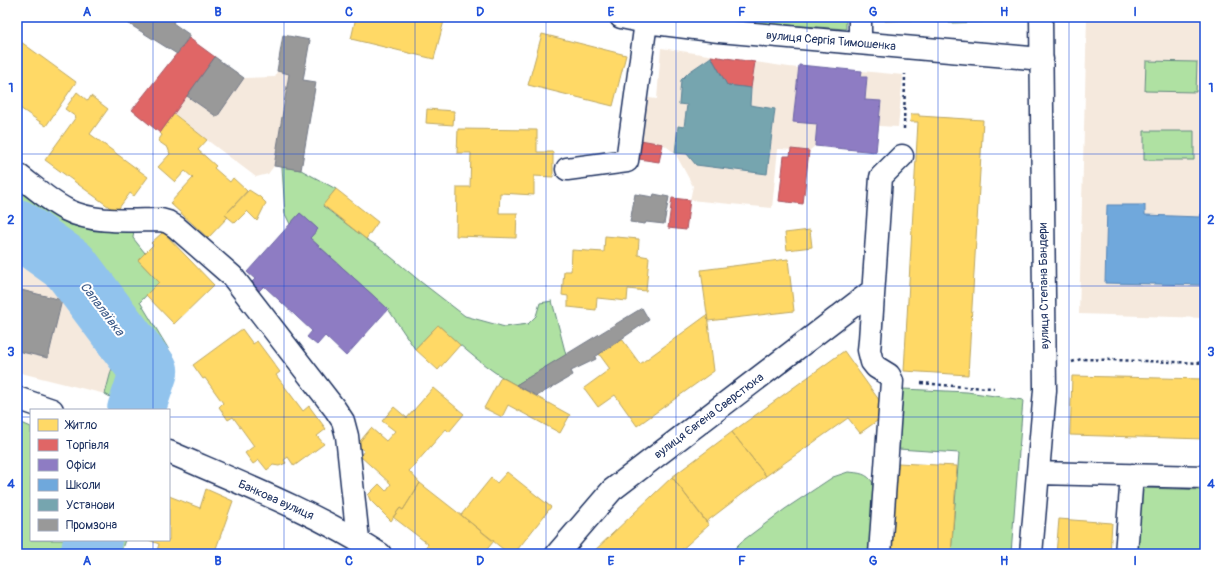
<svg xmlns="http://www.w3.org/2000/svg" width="1222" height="571" font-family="Pangolin,sans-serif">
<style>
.built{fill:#f5e9dd}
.green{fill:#afe1a2;stroke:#658880}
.homes{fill:#ffd966;stroke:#bba664}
.shops{fill:#e06666;stroke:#a55664}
.offices{fill:#8e7cc3;stroke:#6c65a5}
.schools{fill:#6fa8dc;stroke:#5684b6}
.public{fill:#76a5af;stroke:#5b8297}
.industry{fill:#999;stroke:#737987}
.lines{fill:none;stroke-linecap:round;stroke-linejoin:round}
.river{stroke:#91c3ed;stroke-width:58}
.minor-casing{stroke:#1b2f5e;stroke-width:25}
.path{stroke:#1b2f5e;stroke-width:2.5;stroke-dasharray:3 3;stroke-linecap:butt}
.minor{stroke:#fff;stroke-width:22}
.grid{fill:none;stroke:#1d4ed8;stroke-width:1;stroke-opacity:0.55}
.labels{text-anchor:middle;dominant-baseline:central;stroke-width:4;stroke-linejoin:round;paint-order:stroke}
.street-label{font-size:12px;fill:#1b2f5e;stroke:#fff}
.water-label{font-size:13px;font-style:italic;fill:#3e5b89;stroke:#fff}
.neatline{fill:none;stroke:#1d4ed8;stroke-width:1.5}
.grid-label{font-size:13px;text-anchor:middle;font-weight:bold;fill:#1d4ed8}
</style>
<rect width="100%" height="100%" fill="#fff"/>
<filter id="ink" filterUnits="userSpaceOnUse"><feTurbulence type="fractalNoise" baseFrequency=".025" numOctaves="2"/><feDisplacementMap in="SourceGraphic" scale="8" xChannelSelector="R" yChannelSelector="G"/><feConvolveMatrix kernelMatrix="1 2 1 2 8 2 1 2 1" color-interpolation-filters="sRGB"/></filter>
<g filter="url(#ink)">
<path class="built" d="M1087,17H1205V318L1079,314Z
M189,38L244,78L275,77L277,71L289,74L303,80L316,82L301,170L274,166L268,174L256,177L207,140L175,114L160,133L132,110Z
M661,48L789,67L799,68V65L903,75L898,127L879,126L876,152L815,146L809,151L778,149L772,208L690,200L693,186L675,153L663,144L641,140L648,98L657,99Z
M17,252L78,298L114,360L105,394L17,372Z"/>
<path class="green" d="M730,17H846V29L730,21Z
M949,17H983V22L949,23Z
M1146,61L1197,62L1196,92L1145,91Z
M1144,131H1194V160H1144Z
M282,167L301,170L336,189L323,206L366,239L379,247L421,282L465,316L505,327L528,324L536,316L540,303L552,301L566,355L516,385C487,370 462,347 438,325L415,349L388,309L310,238L318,229L300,213L290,224L285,214Z
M17,183C29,193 58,221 71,225C88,230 116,228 134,229L133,238L145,253L138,260L159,282L140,302L174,358L160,410H133L105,394L114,360L78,298L17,252Z
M903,389L967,392L1023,400L1011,554H951L959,453L898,449Z
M17,421L31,427V540H125L120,554H17Z
M848,472C859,473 867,473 873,483L870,554H729L741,542L785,509L833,477Z
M1141,488L1205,490V554H1136Z"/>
<path class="homes" d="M356,17H445L434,59L351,39Z
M885,17H949V19L885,21Z
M542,34L626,55L613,106L528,85Z
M17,39L76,82L46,126L17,106Z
M77,92L88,101L91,96L108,109L90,134L148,177L134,196L130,193L116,212L45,160L76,117L65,109Z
M427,109L454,111L453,125L426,123Z
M174,114L207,140L198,150L216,166L214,168L230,182L233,178L247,191L225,215L228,217L208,238L170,203L193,178L185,171L175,182L158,167L170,154L168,148L158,141L162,135L160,133Z
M911,114H919V116L983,120L968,375L904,371L918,122H910Z
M458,129L537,130V152H553V177L534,176V195L500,193L499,213H517L516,238L456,236L457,187H470L471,153H457Z
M336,189L378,222L366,239L323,205Z
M249,190L260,197L266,203L257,221L247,211L235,223L225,215Z
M810,230L812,247L787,250L785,233Z
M163,232L214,285L174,324L146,295L159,282L138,260L153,245L151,243Z
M605,236L639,239L638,255L649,257L646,291L628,289L627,301L597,298L596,310L568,307V296L562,295L564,271H571L572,250L604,252Z
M788,259L794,311L708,321L701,270Z
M707,315L714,371L637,426L615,395L598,407L584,388L610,369L599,354L622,339L640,364Z
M438,325L460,345L438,370L415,349Z
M242,329L253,344L257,341L280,372L276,375L303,411L309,406L326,429L317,436L324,444L294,466L288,457L284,460L286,463L279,466L273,465L267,470L259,460L253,464L245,453L254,446L233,417L228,420L219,407L223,403L205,378L203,379L193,365Z
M844,351L884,407L877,421L860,433L848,418L766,476L732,432Z
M1072,376L1205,379V439L1070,435Z
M501,377L570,415L560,433L508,405L502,417L484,408Z
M433,388L464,414L449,432L446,429L409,471L420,483L403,510L400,508L391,521L370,500L368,495L379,484L386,491L391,484L360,456L364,451L357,445L371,428L386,441L395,431L382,421L394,407L407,418Z
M732,432L766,476L706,522L672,477Z
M898,463L957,466L951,554H891Z
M507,472L551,507L514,554H509L461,515L491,478L497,483Z
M672,477L709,525L677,554H591Z
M420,483L494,541L483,554H424L422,552L428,544L393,517L400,508L403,510Z
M206,489L233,501L214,554H156L159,544L149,540H169V496L200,508Z
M1059,519L1112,523L1110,554H1056Z"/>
<path class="shops" d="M189,38L215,57L160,133L132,110Z
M711,56L755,62L751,88L727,85Z
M635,139L663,144L659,162L632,158Z
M791,149L809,151L803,204L779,201L784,156H790Z
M672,198L690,200L686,230L668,228Z"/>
<path class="offices" d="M799,65L862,71L861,77H867L865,100L881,101L876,152L815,146L817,124L793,122Z
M300,213L318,229L310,238L388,309L346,356L325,336L317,345L307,337L312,331L264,286L256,294L248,286L255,279L247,272Z"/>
<path class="schools" d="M1107,205H1145V215L1200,217L1201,213H1205V285L1105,283Z"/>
<path class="public" d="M711,57L727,85L751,88L750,105L775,109L767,174L696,165L687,154L675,153L678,126L684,127L687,105L679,104L681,80L689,72Z"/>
<path class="industry" d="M118,17H171L175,19L173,23L190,35L177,54Z
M283,35L310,40L303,80L316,82L301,170L274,166L289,74L277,71Z
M215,57L244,78L217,117L187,96Z
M635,194L653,197L654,194L669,197L664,224L646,222L645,224L630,222Z
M17,289L62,300L48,358L17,351Z
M642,308L649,320L595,357L596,359L571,371L573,375L537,396L516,385Z"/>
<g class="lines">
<path class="river" d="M17,228L70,266L149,371L136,410
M89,554L93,540"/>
<g class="minor-casing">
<path id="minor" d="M621,17L646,22L719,31L1042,59
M860,17V43
M567,169L627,161L646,22
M17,174C33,186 49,201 67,210C95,224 130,220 161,220L168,222L176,227L232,276L335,409L343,421L347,436L358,540
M17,398L52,410
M169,452C240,483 314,512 380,554
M1038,473L1205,477
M557,554L612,490L872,291
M880,554L892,381L889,375L876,367L872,362L869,350L870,340L881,177L902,156
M1031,554L1045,390L1041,17
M1126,554L1132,475"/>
</g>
<path class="path" d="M904,129L905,74
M1072,362L1081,359L1205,363
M921,383L965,387L994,388"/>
<use href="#minor" class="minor"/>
</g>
</g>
<path class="grid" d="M153,17V410M284,17V554M415,17V554M546,17V554M676,17V554M807,17V554M938,17V554M1069,17V554M17,154H1205M17,286H1205M17,417H31M169,417H1205M153,540V554"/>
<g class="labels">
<g class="street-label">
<text transform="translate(831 41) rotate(5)">вулиця Сергія Тимошенка</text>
<text transform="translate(1044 286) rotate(-91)">вулиця Степана Бандери</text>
<text transform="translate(709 416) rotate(-37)">вулиця Євгена Сверстюка</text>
<text transform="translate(276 500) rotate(24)">Банкова вулиця</text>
</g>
<g class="water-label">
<text transform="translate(102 309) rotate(53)">Сапалаївка</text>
</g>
</g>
<rect width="1222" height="571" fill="none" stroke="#fff" stroke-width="44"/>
<rect x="30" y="409" width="140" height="132" fill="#ffffff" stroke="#a4acbf"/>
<rect x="38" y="419" width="20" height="12" fill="#ffd966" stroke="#a4acbf"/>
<text x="66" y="429" font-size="12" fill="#1b2f5e">Житло</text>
<rect x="38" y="439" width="20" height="12" fill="#e06666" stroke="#a4acbf"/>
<text x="66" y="449" font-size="12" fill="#1b2f5e">Торгівля</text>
<rect x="38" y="459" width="20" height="12" fill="#8e7cc3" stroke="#a4acbf"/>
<text x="66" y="469" font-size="12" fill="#1b2f5e">Офіси</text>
<rect x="38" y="479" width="20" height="12" fill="#6fa8dc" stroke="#a4acbf"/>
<text x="66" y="489" font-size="12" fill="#1b2f5e">Школи</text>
<rect x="38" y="499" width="20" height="12" fill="#76a5af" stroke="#a4acbf"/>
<text x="66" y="509" font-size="12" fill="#1b2f5e">Установи</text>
<rect x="38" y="519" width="20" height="12" fill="#999999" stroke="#a4acbf"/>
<text x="66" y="529" font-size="12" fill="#1b2f5e">Промзона</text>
<rect x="22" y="22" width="1178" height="527" class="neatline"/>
<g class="grid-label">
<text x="87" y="16">A</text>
<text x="218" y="16">B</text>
<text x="349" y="16">C</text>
<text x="480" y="16">D</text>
<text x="611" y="16">E</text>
<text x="742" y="16">F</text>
<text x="873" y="16">G</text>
<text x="1004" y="16">H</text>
<text x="1135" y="16">I</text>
<text x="11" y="92">1</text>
<text x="1211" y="92">1</text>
<text x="11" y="224">2</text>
<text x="1211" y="224">2</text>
<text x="11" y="356">3</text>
<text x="1211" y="356">3</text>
<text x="11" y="488">4</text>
<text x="1211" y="488">4</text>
<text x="87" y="565">A</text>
<text x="218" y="565">B</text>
<text x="349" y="565">C</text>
<text x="480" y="565">D</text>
<text x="611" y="565">E</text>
<text x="742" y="565">F</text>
<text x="873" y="565">G</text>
<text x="1004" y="565">H</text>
<text x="1135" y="565">I</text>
</g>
</svg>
